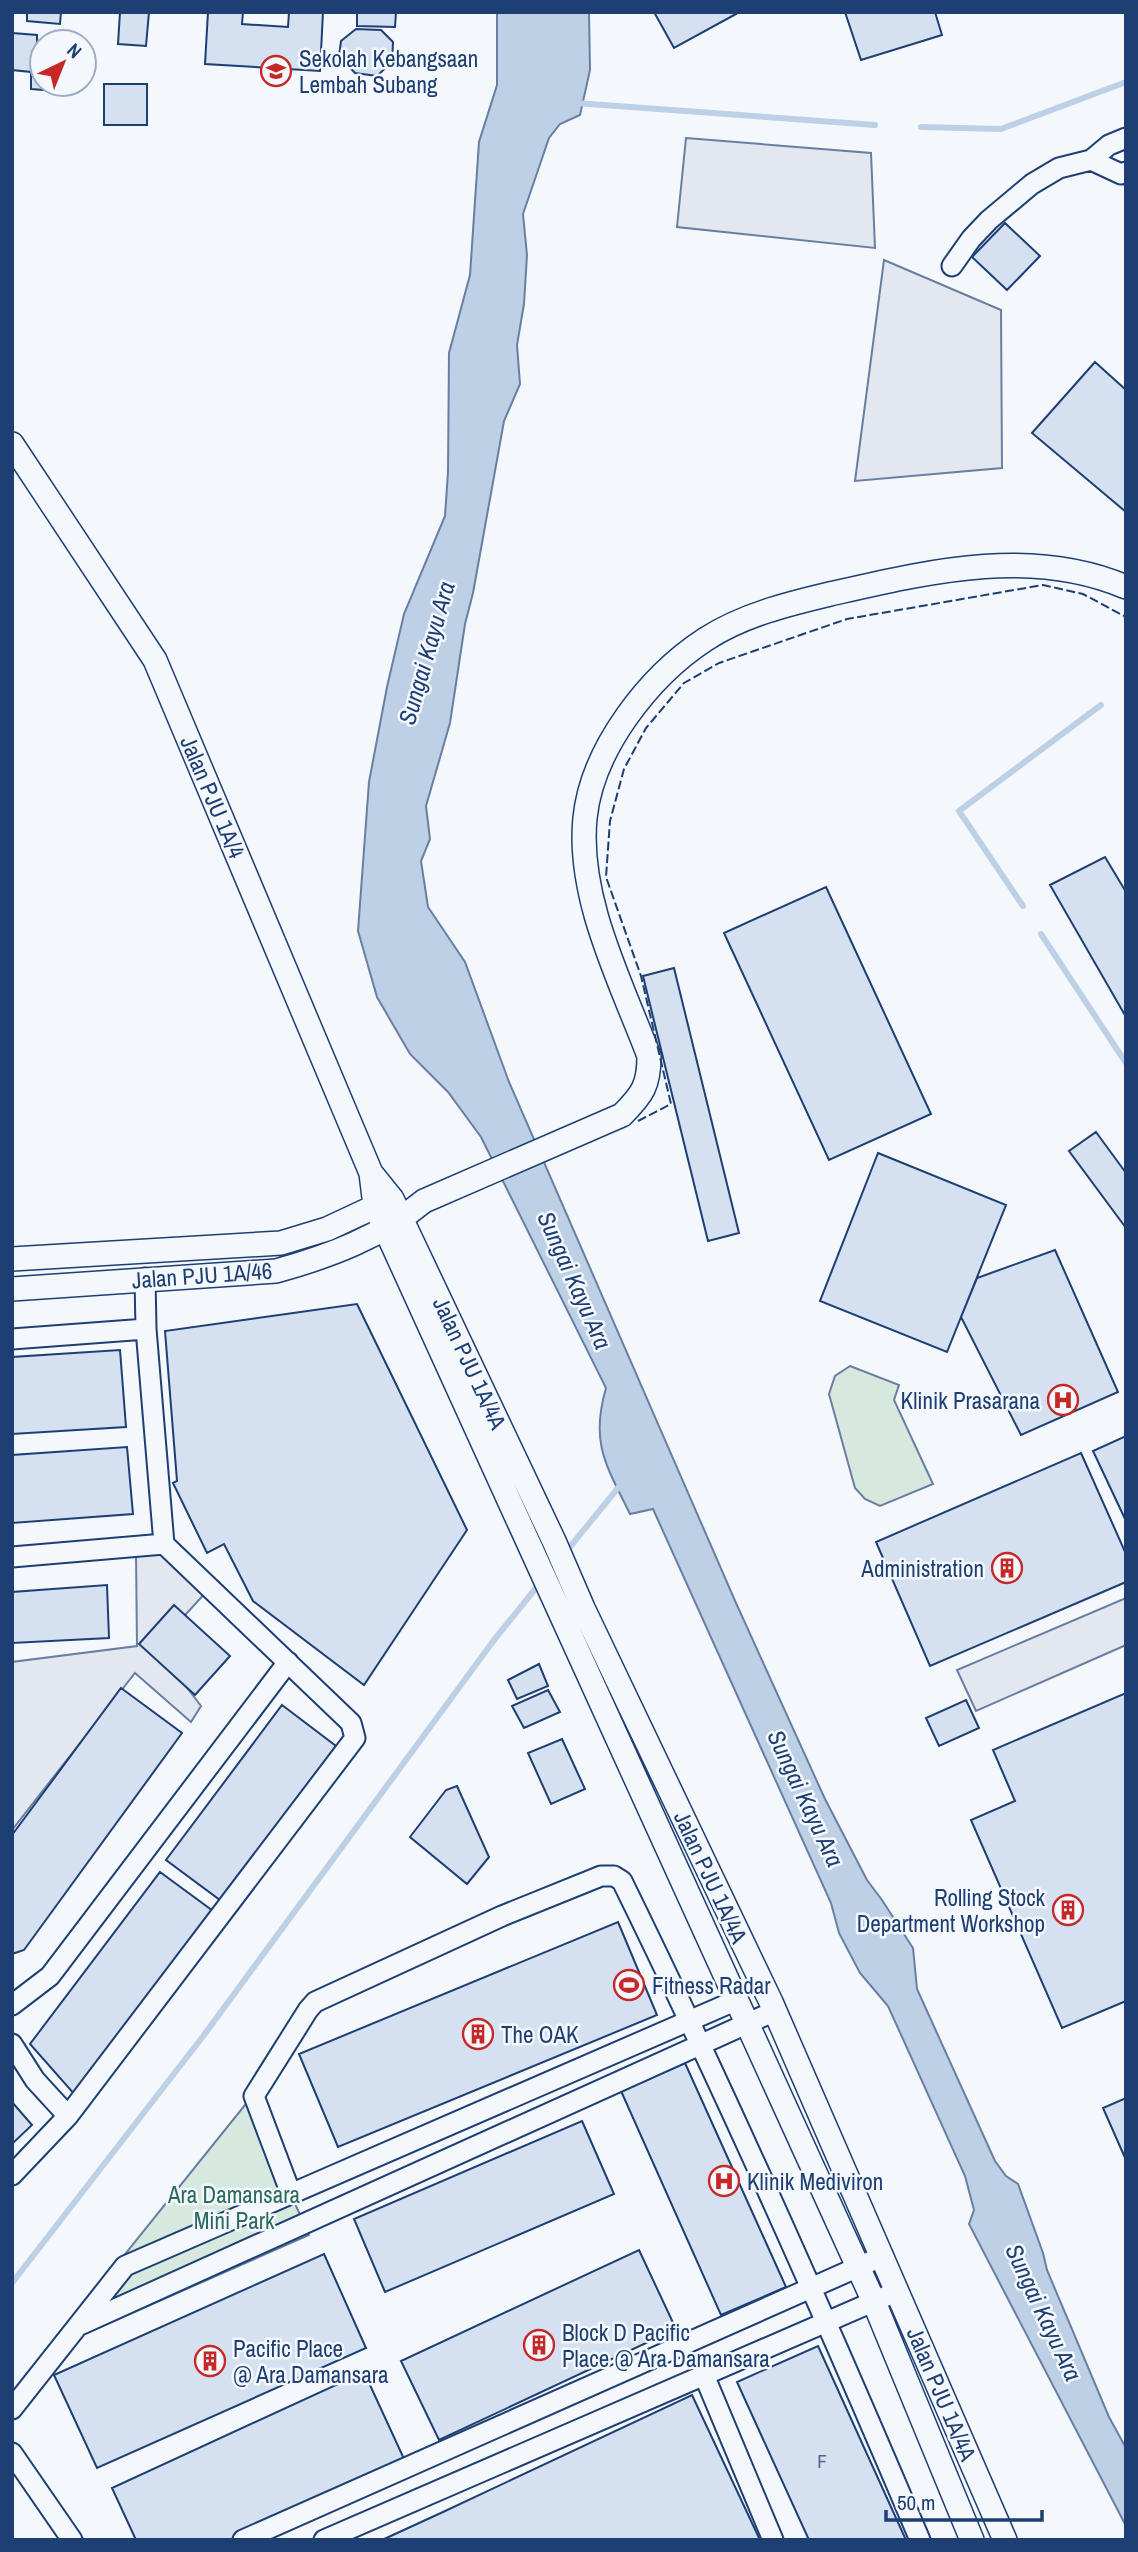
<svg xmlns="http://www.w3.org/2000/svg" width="1138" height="2552" font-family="'Archivo Narrow',sans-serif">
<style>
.green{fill:#d7e8df;stroke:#687fa3;stroke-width:2}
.parking{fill:#e3e8f0;stroke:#687fa3;stroke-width:2}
.water{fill:#bed0e5;stroke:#687fa3;stroke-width:2}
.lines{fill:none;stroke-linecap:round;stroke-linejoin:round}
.stream{stroke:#bed0e5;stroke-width:6}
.building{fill:#d5e0f0;stroke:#1d3f73;stroke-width:2}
.minor-casing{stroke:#1d3f73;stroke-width:23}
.tertiary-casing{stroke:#1d3f73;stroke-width:26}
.minor{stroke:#f4f7fb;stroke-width:19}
.tertiary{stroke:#f4f7fb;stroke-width:23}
.fence{stroke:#1d3f73;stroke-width:2;stroke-dasharray:9 3.5;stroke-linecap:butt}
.labels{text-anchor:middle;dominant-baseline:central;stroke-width:5;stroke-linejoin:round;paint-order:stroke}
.number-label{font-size:19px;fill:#4b6792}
.poi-label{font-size:23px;fill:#1d3f73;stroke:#f4f7fb;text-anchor:start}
.street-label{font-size:23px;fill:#1d3f73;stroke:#f4f7fb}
.park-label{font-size:23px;fill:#2c6c60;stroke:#f4f7fb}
.water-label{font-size:24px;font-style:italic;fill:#1d3f73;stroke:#f4f7fb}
</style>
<rect width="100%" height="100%" fill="#f4f7fb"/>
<path class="green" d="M850,1366L899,1385L894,1400L933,1484L880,1506L865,1499L855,1488L829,1394L835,1376Z
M249,2100L309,2235L48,2350Z"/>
<path class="parking" d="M686,138L871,153L875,248L677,227Z
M884,260L1001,310L1002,468L855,481Z
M161,1549L207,1591L156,1647L201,1706L191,1722L135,1673L12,1830V1662L137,1646L136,1552Z
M1126,1598V1645L976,1711L957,1670Z"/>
<path class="water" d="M497,12H589L590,70L580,115L560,124L549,138L523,214L527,255L524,304L517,345L520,384L504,421L473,593L465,624L450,723L426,806L430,839L421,861L428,907L465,962L509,1082L736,1603L825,1799L867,1880L882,1900L913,1948L917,1989L995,2161L1006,2176L1018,2184L1043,2253L1047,2270L1109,2417L1126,2448V2526L969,2224L974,2210L965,2176L888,2006L860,1973L839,1933L831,1903L653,1509L630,1514C606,1465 590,1443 606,1388L481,1137L448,1092L410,1054L377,997L358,931L369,782L387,687L404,614L445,516L448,472L449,353L470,275L479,142L497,85Z"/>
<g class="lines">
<path class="stream" d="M576,103L875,125
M921,127L1001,129L1126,82
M1023,906L959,811L1101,705
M1041,934L1126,1063
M565,1553L622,1483
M12,2283L204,2035L494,1640L540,1583"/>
</g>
<path class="building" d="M27,12H61L60,24L27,21Z
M120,12H149L146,46L118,44Z
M208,12H243L242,24L288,27L289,12H323L320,71L205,64Z
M357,12H396L395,27L357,26Z
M654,12H735L736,14L674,48Z
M845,12H935L942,35L861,60Z
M356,29L381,30L393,42L392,62L377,76L355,73L339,56L341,41Z
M12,33L37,35V45H42V84H71V92L31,89V72L12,70Z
M104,84H147V125H104Z
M1005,223L1040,256L1007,290L972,257Z
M1095,362L1126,390V512L1032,433Z
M1105,857L1126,892V1017L1050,885Z
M826,887L931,1114L829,1160L724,933Z
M674,968L739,1233L708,1241L643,976Z
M1096,1132L1126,1173V1228L1069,1151Z
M878,1153L1006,1205L947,1352L820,1301Z
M1055,1250L1118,1392L1021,1435L961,1317L977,1278Z
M357,1304L467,1530L364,1685L253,1601L224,1544L207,1553L173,1483L177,1481L165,1331Z
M120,1350L126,1427L12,1434V1357Z
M1126,1436V1521L1093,1451Z
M127,1447L133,1514L12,1523V1455Z
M1081,1453L1126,1554V1582L930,1666L876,1542Z
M107,1585L109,1638L12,1643V1592Z
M174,1605L230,1656L195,1695L139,1644Z
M539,1664L548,1686L517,1699L508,1680Z
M121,1688L182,1733L24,1950L12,1954V1835Z
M548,1690L560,1712L524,1728L512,1706Z
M1126,1693V2001L1062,2028L971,1820L1015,1801L993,1750Z
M966,1700L979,1728L939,1746L926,1718Z
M282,1705L336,1746L220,1900L166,1860Z
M562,1739L585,1789L551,1804L528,1753Z
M457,1786L489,1857L467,1884L410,1837L446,1790Z
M160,1872L213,1911L75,2095L30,2044Z
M618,1922L657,2015L338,2147L299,2054Z
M685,2063L786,2287L721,2315L621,2091Z
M1126,2098V2160L1103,2108Z
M12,2102L32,2125L12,2144Z
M582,2121L614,2194L385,2292L354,2219Z
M639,2250L676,2329L439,2440L401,2361Z
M324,2254L366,2348L97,2468L54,2375Z
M818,2346L906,2540H809L737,2382Z
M364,2372L405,2461L233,2540H136L112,2488Z
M692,2395L760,2540H382L443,2512Z"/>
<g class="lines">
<g class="minor-casing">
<path id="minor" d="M1091,160L1121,174L1126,172
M952,266L971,239L989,220L1032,184L1059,168L1091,160L1109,145L1126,138
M12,1339L146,1329
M12,1557L164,1544
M12,2005L50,1976L288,1662
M12,2044L35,2080L68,2116
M12,2175L68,2116L355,1738L351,1723L164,1544L146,1329L145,1278
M291,2194L254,2096L308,2010L315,2002L502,1916L601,1876H614L622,1881C728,2097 826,2318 920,2540
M82,2324L775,2011
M704,2375L773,2540
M12,2409L125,2266L737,2000
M12,2453L72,2540
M243,2540L883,2256
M324,2540L898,2291"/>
</g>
<g class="tertiary-casing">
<path id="tertiary" d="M12,444L155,660L371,1173L392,1199L554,1541L583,1608L771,2002L1005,2540
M371,1173L375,1206L874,2302L972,2540
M12,1259L281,1243L327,1229L387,1201
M12,1289L276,1271C330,1256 381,1237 424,1201L622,1115C643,1094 649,1085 649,1056C621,982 577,898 585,818C592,749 649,676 706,639C743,615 788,604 830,594C927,572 1030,546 1126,587"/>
</g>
<use href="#minor" class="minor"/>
<use href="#tertiary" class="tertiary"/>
<path class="fence" d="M638,1121L671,1104L641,976L606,877L610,821L624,769L646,728L684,683L719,663L847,619L1043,585L1083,594L1126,617"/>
</g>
<defs>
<g id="school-ring" transform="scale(1.575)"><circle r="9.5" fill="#f4f7fb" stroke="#c62828" stroke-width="1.5"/><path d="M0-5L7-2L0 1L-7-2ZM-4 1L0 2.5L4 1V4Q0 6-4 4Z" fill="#c62828"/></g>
<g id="hospital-ring" transform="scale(1.575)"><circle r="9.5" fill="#f4f7fb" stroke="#c62828" stroke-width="1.5"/><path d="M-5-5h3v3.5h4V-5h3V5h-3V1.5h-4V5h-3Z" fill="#c62828"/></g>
<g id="building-ring" transform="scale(1.575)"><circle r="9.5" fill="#f4f7fb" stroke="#c62828" stroke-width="1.5"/><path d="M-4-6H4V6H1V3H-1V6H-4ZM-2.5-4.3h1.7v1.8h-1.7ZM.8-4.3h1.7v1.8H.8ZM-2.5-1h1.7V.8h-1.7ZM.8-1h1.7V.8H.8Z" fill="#c62828"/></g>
<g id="stadium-ring" transform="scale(1.575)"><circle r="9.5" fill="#f4f7fb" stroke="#c62828" stroke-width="1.5"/><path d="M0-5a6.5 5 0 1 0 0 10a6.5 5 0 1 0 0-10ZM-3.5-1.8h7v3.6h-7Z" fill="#c62828"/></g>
</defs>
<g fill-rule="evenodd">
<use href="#school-ring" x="276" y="71"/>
<use href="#hospital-ring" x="1063" y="1400"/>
<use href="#building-ring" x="1007" y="1568"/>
<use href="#building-ring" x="1068" y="1910"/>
<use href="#stadium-ring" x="629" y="1985"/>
<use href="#building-ring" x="478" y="2034"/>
<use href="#hospital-ring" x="724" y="2181"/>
<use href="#building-ring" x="539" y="2345"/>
<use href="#building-ring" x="210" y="2361"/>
</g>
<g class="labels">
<g class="number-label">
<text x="822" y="2461">F</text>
</g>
<g class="poi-label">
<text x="299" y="58">Sekolah Kebangsaan<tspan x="299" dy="26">Lembah Subang</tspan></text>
<text x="1040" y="1400" text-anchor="end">Klinik Prasarana</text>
<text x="984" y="1568" text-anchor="end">Administration</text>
<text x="1045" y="1897" text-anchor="end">Rolling Stock<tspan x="1045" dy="26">Department Workshop</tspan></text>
<text x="652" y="1985">Fitness Radar</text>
<text x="501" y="2034">The OAK</text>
<text x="747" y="2181">Klinik Mediviron</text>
<text x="562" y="2332">Block D Pacific<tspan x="562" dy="26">Place @ Ara Damansara</tspan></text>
<text x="233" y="2348">Pacific Place<tspan x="233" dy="26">@ Ara Damansara</tspan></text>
</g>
<g class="street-label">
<text transform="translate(213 797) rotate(67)">Jalan PJU 1A/4</text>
<text transform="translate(202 1275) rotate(-4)">Jalan PJU 1A/46</text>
<text transform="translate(470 1363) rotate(65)">Jalan PJU 1A/4A</text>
<text transform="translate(711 1877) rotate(65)">Jalan PJU 1A/4A</text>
<text transform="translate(942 2394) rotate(67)">Jalan PJU 1A/4A</text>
</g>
<g class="park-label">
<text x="234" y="2194">Ara Damansara<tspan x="234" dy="26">Mini Park</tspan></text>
</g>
<g class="water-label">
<text transform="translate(426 653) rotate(-74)">Sungai Kayu Ara</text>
<text transform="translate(575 1280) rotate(66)">Sungai Kayu Ara</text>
<text transform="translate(806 1798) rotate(65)">Sungai Kayu Ara</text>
<text transform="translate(1044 2312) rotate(65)">Sungai Kayu Ara</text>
</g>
</g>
<rect width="1138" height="2552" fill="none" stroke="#1d3f73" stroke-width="28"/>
<g transform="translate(63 63) rotate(43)"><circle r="33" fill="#f4f7fb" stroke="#9eadc5" stroke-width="2"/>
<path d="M0-5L12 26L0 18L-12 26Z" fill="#c62828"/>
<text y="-10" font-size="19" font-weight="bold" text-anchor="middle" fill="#1d3f73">N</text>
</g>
<path d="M886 2510v10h156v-10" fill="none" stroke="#1d3f73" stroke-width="3.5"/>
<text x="897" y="2510" font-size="21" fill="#1d3f73" stroke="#f4f7fb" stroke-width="5" paint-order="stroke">50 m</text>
</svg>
